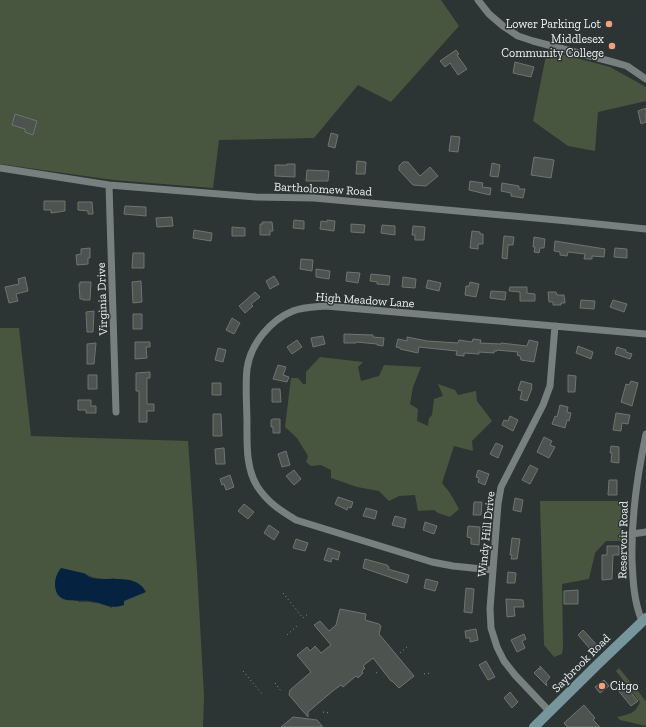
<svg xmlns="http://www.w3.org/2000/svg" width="646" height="727" font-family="'Zilla Slab',serif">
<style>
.green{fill:#48563f;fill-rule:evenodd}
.water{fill:#052240}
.building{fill:#4d5450;stroke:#6d7571}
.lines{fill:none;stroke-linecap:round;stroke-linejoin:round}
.path{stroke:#878d8d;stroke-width:1;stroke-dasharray:1 3;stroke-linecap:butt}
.minor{stroke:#77807f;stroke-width:7}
.secondary{stroke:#76959d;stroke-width:10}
.poi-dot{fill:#f1a17d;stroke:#2d3534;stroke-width:1.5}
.labels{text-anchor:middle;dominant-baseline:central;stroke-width:3;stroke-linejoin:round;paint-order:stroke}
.poi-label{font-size:12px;fill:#ebf0f0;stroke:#2d3534;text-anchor:end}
.street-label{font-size:12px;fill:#ebf0f0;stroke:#2d3534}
</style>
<rect width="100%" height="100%" fill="#2d3534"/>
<path class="green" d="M0,0H441L459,26L391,102L358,85L314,138L219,140L213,188L113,180L0,164Z
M547,50L610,67L646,87V101L598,112L595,151L568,146L533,121Z
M0,328H19L31,436L188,441L197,570L204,696L203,727H0ZM84,573C93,579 104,580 115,578L112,608C100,603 91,601 78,602Z
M320,357L363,362L358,367L361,381L379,376L384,365L421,367L413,387L410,404L418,409L417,421L428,426L429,418L432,415L434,399L443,396L438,384L455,390L458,395L476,391L477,401L492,421L472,441L473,451L454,446L442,483L450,493L459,509L450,517L438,513L434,510L418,511L415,495L399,496L389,501L379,491L357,487L331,478V470L321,465L311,466L306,462L308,456L297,438L285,427L291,378H298L303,384H306V372Z
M540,501H626L621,532V541H606L595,553L589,579L562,584L563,647L562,654L554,657L544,645Z
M619,668L646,701V726L620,720L617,717C630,714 635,714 640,702L616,671Z"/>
<path class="water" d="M61,568C68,570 76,571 83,573C86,574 88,577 91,578C108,582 136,572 146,592L124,601V605C110,610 105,603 91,601C77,599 56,606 55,585C55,578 57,573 61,568Z"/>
<path class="building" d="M456,50L459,54L457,55L467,69L458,75L450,63L445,67L440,61Z
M515,62L534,67L531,77L513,73Z
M646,108V122L641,124L638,111Z
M15,114L37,121L33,135L25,132V129L12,125Z
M331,133L338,135L335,148L328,146Z
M451,136L460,137L458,152L449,151Z
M534,157L554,160L551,178L531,175Z
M357,161L366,162L365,174H356Z
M403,162H408L420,176L430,167L438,176L426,186L413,185L399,170V166Z
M492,163L500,165L498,177L490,176Z
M287,164H295V177L275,176V165H287Z
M307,170L329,171L328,181H306Z
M470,181L483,183L482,187L491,188L490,195L469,190Z
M502,183L519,186V189H525L523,198L511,196V193L501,191Z
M44,201H65V211L51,213V210H44Z
M78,202H92L93,214H88V211L78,210Z
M125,206L146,207V216L124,214Z
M172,217L173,226L157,227L156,218Z
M294,220L304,221V229L293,228Z
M327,220L335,221L334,231L320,229L321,221L327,222Z
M262,222H272L273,231H270V235H260V224H263Z
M351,224L365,225L364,233L351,232Z
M382,225L395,226V235L381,233Z
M413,226L425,227L424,240H415V235H412Z
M232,227L245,228V236H232Z
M194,230L212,233L211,241L193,238Z
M472,231L480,232V234H483V244H478V249L470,248Z
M504,236L514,237L513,245H508L507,259L502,258Z
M534,237L545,239L544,248H540L539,253L534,252L535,247H533Z
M555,241L605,249L604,257L592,256V259H584L585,254L568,252L567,256L560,255V252L554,251Z
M90,248V258H88V264L77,265L76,255L81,254V249Z
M615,248L627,249V258L614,257Z
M133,253H144V268H132Z
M301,259L313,260L312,271L300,269Z
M316,269L330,271L329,279L316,277Z
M347,272L360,273L358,283L346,281Z
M371,274L390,276L389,285L377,284V282L370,281Z
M274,276L279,284L270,289L266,281Z
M25,277L28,291L16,294L18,301L9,303L5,287L19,284L18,279Z
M403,277L416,279L415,288L402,287Z
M428,280L441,283L439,291L426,288Z
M141,281L142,302L133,303L132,282Z
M80,282H91L90,300H83V299H80L79,284H80Z
M470,282L479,284L476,297L465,295L466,286H469Z
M510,287H527V293L535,294V301H520V292L509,291Z
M491,291L506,292L505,300L490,298Z
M255,292L260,297L251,304L253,306L245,313L239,306Z
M548,292H556L557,295H564L565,303H561V305H553V302H549Z
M581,300L595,301L594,309L580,308Z
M613,300L627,304L624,312L610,307Z
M94,311L93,332H87L86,312Z
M133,314H142V329H133Z
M232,318L240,323L234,334L226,330Z
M344,334L373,335V337L384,338L383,346L377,345V344L356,342V343H344Z
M323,336L325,344L313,347L311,338Z
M407,337L427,341L458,343L459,340L472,342L473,339L481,340L480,343L501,344V343L527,346L529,340L538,342L534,362L521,360L520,356L517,355L518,352L497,350V351H494V353L479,352V354L464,353V356L456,355L457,351L419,347L418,353L400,349V348L396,347L398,339L407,341Z
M297,340L302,347L292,354L287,347Z
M135,342H150V347H146L147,358L135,359Z
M96,343L94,364H87V344Z
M578,346L593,352L591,359L576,353Z
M617,347L626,350V352L632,354L630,359L615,354Z
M218,348L226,350L223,362L215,360Z
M278,365L286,367L283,375L289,377L287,382L273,379Z
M150,372V378H147V404H154V411H147V422H139V391H136V373Z
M88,375H97V389H88Z
M568,375L576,376L575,392H568Z
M521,381L532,384L531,388H532L527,401L520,399L522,391L518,390Z
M631,381L638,383L632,406L621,402L626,384L629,385Z
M212,383H221V395H212Z
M272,389H280L281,402H272Z
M78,400H91V406H96V413H86V410H78Z
M560,405L568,407L567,412L571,413L569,421L567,420L565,428L552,424L555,416L557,417Z
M616,413L630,415L628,424L622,423L621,431L613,430Z
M213,414H221L222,436H213Z
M510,416L518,420L513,431L502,425L504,420L508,421Z
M273,419H280V433H273V427H271V420Z
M544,437L552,441L550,445L555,447L549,458L537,452Z
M496,443L503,446L498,458L490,454Z
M611,446L619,447V463L611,462L612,453H610Z
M224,448L225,464H216L215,449Z
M286,451L290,465L282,467L278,454Z
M530,465L538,469L530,484L522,480Z
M294,470L301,479L294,485L286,476Z
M478,470L489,474L485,485L478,482L479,478L476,477Z
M230,475L234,487L226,490L224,484L222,485L220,479Z
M609,480H617V495H608Z
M338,497L353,502L351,508L348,507L347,510L335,504Z
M515,498L523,500L521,512L513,510Z
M474,502H482L481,515H473Z
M244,504L254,512L248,519L238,511Z
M366,508L377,511L375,519L363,516Z
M395,516L406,519L404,528L392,525Z
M425,522L437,526L434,534L423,530Z
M269,525L279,532L274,540L264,533Z
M468,526L480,527L479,545L471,544V538L467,537Z
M512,538L520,539L517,559H511L512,555H510Z
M296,539L308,543L305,551L293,548Z
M607,546H619V555H613L612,579L602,580V555H607Z
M328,548L340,552L338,560L332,558L331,562L324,560Z
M365,559L387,565L389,567L388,569L409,575L407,583L363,568Z
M508,572L516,573L515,583H507Z
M426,579L438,582L435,591L424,588Z
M466,588L474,589L472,613L464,612Z
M578,590V604H564V591Z
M506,599L523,600L524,607H514L515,616L507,617Z
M340,609L366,614L365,620L379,624L381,626L379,634L414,676L399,688L392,681H391L373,658L363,666L365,668L362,671L363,673L358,678L356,676L343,687L341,685L334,690L308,712V717L289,695L290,690L311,672L297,655L307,647L310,651L315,646L321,653L331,645L314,625L320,621L329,631L336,625Z
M476,629L478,640L470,642V638H466L465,631Z
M583,630L597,645L591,650L578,635Z
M524,634L526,639L522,641L525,648L517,652L511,640Z
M486,661L495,677L488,680L479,665Z
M540,666L550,677L546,682L547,686L534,673L539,668L540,670Z
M604,680L609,686L600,693L595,687Z
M624,684L638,701L631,706L617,689Z
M510,692L518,702L512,708L504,698Z
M584,705L595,718L593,720L600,727H567L564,723Z
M293,717L317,720L323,727H281Z"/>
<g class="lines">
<path class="path" d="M283,593L303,618L309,613
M287,635L297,626
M400,653L408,646
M243,671L262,694
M376,673L378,672
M424,674L431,673
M275,683L281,691
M323,712L330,713"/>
<path class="minor" d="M478,0L489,14L503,26L518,36L533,41L613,62L627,66L646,79
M0,168L109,185L256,197L314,198L568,221L646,229
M109,185L116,412
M632,534L646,532
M492,570L453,566L432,562L296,520C281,511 267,502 257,486C246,468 247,445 247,424C247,406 245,387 247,369C250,345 270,320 293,311C303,307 315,307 326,306L646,334
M642,621C634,602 633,582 632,561C631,518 637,476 646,434
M550,712L515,675L504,661L497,647L491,628L490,609L498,504L501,487L543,405L550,386L555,326"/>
<path class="secondary" d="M534,727L599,663L646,618"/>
</g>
<g class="poi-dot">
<circle cx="609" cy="24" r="4"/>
<circle cx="612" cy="46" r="4"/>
<circle cx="602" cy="686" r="4"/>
</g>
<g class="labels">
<g class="poi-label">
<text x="601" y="24">Lower Parking Lot</text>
<text x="604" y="39">Middlesex<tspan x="604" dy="14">Community College</tspan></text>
<text x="610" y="686" text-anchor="start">Citgo</text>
</g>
<g class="street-label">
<text transform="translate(323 189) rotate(3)">Bartholomew Road</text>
<text transform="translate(102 299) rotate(-92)">Virginia Drive</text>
<text transform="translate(365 300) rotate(4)">High Meadow Lane</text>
<text transform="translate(486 534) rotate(-84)">Windy Hill Drive</text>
<text transform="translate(623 540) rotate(-89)">Reservoir Road</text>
<text transform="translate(581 663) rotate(-45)">Saybrook Road</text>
</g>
</g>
</svg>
